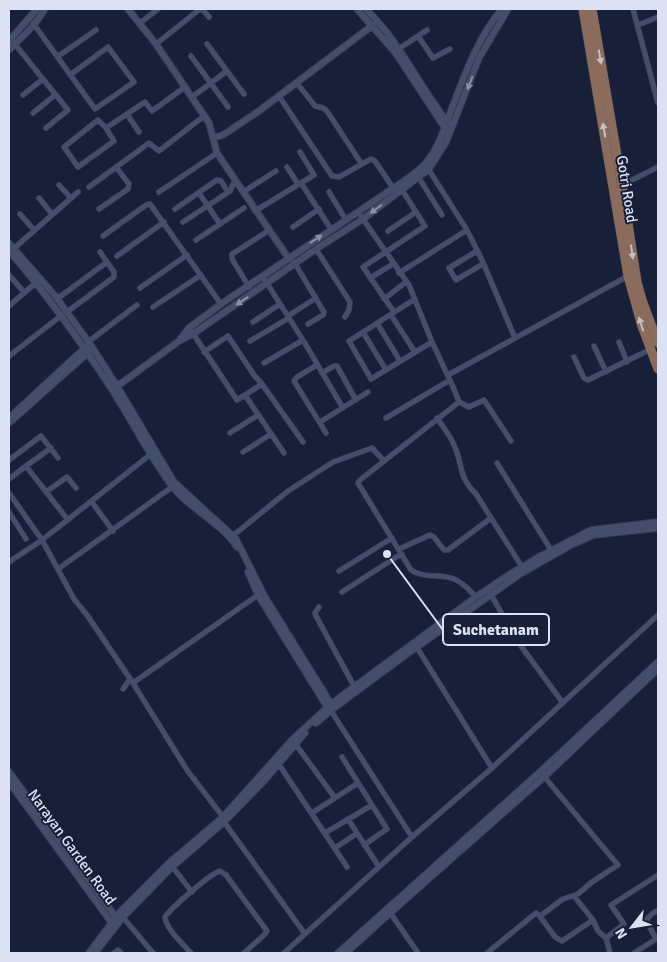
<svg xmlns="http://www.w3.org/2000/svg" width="667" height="962" font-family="Signika,sans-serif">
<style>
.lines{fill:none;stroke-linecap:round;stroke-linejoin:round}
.minor-casing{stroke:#34384d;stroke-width:6}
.tertiary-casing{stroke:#34384d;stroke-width:8}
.primary-casing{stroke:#34384d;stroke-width:10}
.minor{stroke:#444d69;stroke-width:5}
.tertiary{stroke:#444d69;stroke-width:6}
.primary{stroke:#8b6b5b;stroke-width:9}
.oneway{fill:#c4bec5}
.oneway2{fill:#8890a7}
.labels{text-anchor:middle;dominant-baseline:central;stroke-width:4;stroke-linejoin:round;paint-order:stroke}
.street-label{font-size:15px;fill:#dce2f3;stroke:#181f38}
.leader{fill:none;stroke:#dce2f3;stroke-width:2}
.callout-dot{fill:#dce2f3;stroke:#181f38;stroke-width:2}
.callout{fill:#181f38;stroke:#dce2f3;stroke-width:2}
.callout-label{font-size:16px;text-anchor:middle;font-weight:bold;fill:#dce2f3}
</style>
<rect width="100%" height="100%" fill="#181f38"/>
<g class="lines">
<g class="minor-casing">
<path id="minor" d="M202,9L209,17
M633,9L658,103
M33,23L95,109L134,82L108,47L70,75
M140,23L158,9
M638,25L658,17
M418,36L433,58L450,49
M14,43L68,110L46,128
M156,44L200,9
M207,44L227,71
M397,50L427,30
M191,56L228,107
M57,57L96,30
M297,83L315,106L323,108L327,111L361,163
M23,95L43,79
M279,96L332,176L339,177L371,159L375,161L393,188
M192,97L227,71L244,94
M33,113L55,95
M127,114L139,132
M106,128L114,141L78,167L64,147L98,120L106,128L145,102L152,111L185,87
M287,167L298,184
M427,167L467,230L482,260L515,338
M419,178L442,215
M301,183L331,229
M59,185L71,198
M622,185L658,167
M89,187L149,143L159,151L204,116
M159,192L217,153
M243,192L276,171
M329,192L346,220
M199,193L220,224
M39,198L52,214
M99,209L128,189L129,184L116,167
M175,209L217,180L221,181L228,192
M255,211L314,175L300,152
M358,212L409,285L432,342L454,389L459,402L360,480L358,483L411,570C424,579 441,573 454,579C463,582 470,591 476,597
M20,214L34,230
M183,222L230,191L235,180
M293,227L319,209
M388,231L416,212
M103,236L146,205L150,204L221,304
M196,240L244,208
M316,249L350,302L349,310L345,317
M11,251L78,192
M477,251L449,268L456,280L483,264
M117,256L164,222
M294,262L324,312L323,315L308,324
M399,273L467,230
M9,275L24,292
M263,277L303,340L343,408
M370,278L393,264
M249,287L232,259V254L268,231
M140,288L187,255
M56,297L61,296L107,262
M384,299L406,282
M415,299L349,341L371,379L432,342
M9,306L39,280
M153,307L201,275
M67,312L114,277V272L100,252
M394,312L363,267L425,226L402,190
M391,315L415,352
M288,316L316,298
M253,322L280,304
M377,323L400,361
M192,332L237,400L262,384L254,375L228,336L204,352
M363,332L386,370
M250,341L289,318
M88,342L137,305
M619,342L627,362
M594,346L606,372
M9,356L62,315
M574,357L584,378L588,380L651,349
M264,363L303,340
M317,365L297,377L294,381L326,433
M322,373L334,366H337L356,400
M448,375L628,276
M262,384L303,442
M245,395L284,453
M459,402L469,407L484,400L511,441
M386,418L450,380
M437,418C443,427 450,435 454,445C463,464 458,477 476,494L522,567
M320,422L368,392
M230,433L258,415
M51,448L26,466L68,520
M243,452L271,434
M9,460L41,436L58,458
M497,463L551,550
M9,479L26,466
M46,492L67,477L76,488
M9,493L42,540L74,599L87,615L133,683L258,595
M91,501L113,531
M9,512L26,539
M230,538L288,491L333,462L372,448L384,461
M399,549L430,535L434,537L444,550H448L491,518
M9,562L42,540L151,454
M58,569L172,487
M339,571L392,538
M342,592L401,554
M490,593L518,642L563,703
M319,607L315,613L316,616L354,686
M416,646L492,768
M133,683L187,770L223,817
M123,689L130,679
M333,714L412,837
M294,742L335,798
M278,763L347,867
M312,813L358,783
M222,819L305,934
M348,819L379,867
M325,833L372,805L342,757
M364,845L387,829L372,805
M335,848L356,834
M171,865L192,892
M574,896L593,920
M389,911L418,953
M121,915L153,953
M540,916L563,899L578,894L592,882L618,865L542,774
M114,953L118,950L121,953
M191,953C183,944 166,929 165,917C170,909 211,873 220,871L226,875L267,931L264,935L244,953
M284,953L412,837L492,768L658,615
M487,953L536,913L539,915L555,937L562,941L593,920L598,931L606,938
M610,953L606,938L624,924L611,905L658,875
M634,953L656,939L646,920L652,914L658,910"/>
</g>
<g class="tertiary-casing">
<path id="tertiary" d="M128,9L156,44L209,123L217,153L289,259
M357,9L395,52L447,131
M366,9C400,42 419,86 448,123
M9,41L37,9
M9,50L34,25L45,9
M213,138L223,135L259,111L373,25
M9,243L56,297L90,344L117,386L174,482L236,539L265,597L333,707
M9,251C48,295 81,342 113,391C132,421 148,453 169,482C186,507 221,522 237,547
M181,338L189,328L221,304L398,185C408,178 418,172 426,163C439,147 445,127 452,108C465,74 478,37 502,9
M112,390L179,341L193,334L316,249L363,219L429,169L446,142L479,58L508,9
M9,418L87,346
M9,423L90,351
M248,572L258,595L329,710
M316,723L334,708L400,659L520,574L571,545L593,535L658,528
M9,772L118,920
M9,782L114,926
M89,953L119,913L169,863L223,817L292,740L331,704L476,597L510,574L539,557L591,530L658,522
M95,953L123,917L172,867L224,822L264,781L305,733
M338,953L540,772L658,662
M346,953L390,913L544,777L658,669"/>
</g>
<g class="primary-casing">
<path id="primary" d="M583,9L628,276L642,326L658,369
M592,9L622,185L637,282L642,300L658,343"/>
</g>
<use href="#minor" class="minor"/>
<use href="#tertiary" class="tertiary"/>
<use href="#primary" class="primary"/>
</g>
<defs><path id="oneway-solid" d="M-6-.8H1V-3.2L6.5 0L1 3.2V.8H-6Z" transform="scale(1.25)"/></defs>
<g class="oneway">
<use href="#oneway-solid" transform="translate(600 57) rotate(80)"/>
<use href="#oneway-solid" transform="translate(604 130) rotate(-100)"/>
<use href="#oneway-solid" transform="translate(632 252) rotate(82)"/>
<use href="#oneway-solid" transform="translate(641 324) rotate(-108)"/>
</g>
<g class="oneway2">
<use href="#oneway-solid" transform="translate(470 83) rotate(111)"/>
<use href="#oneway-solid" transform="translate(376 209) rotate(144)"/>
<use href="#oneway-solid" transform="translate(316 239) rotate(-34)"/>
<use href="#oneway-solid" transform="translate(242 301) rotate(146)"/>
</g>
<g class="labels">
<g class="street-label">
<text transform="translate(627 189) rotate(81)">Gotri Road</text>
<text transform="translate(72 847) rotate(54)">Narayan Garden Road</text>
</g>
</g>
<path class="leader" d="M387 554L443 630"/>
<circle class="callout-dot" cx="387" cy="554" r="5"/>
<rect class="callout" x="443" y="614" width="106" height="31" rx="5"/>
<g class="callout-label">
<text x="496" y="635">Suchetanam</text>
</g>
<rect width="667" height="962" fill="none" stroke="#dce2f3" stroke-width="20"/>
<g transform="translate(632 927) rotate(239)" stroke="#181f38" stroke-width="4" paint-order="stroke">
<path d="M0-4L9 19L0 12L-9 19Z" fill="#dce2f3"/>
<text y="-8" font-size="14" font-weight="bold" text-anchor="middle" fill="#dce2f3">N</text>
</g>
</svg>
